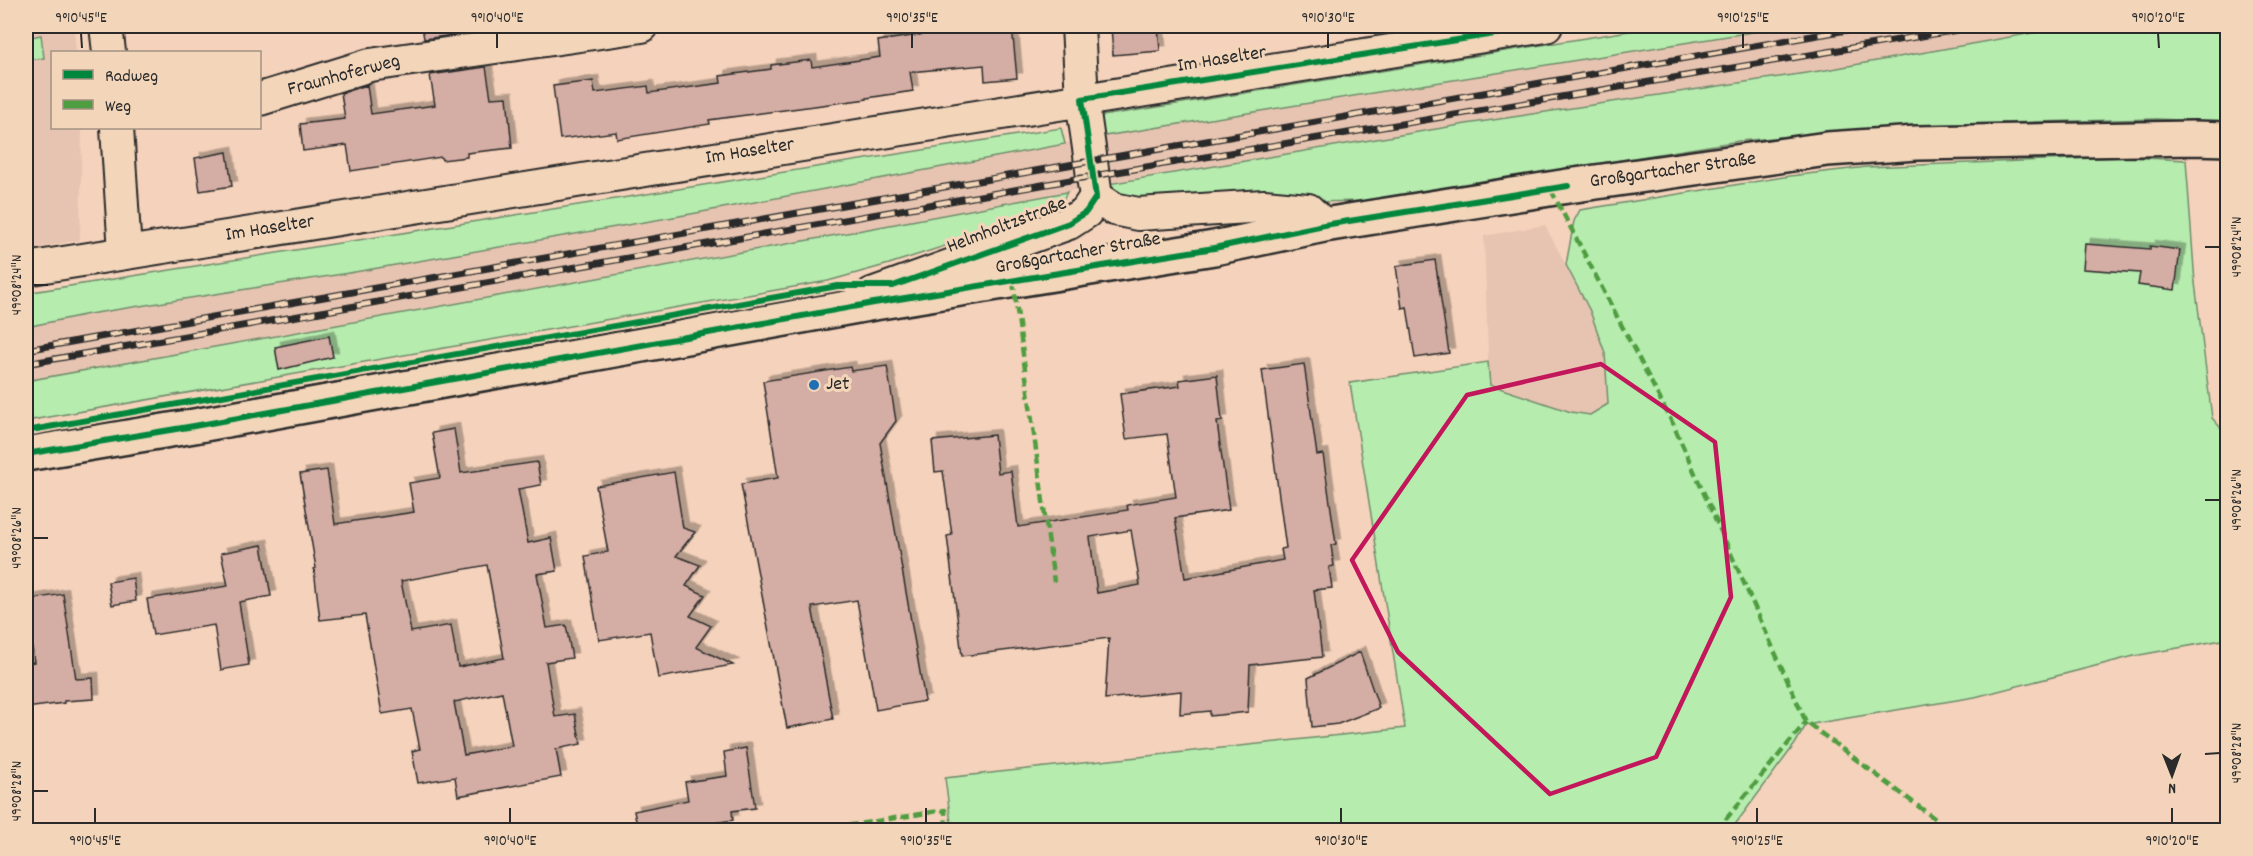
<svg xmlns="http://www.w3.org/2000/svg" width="2253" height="856" font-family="Dekko,sans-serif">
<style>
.built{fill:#e7c4b1}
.green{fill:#b6ecae;stroke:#708c6c;stroke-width:1.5}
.building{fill:#d4ada4;stroke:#2b2b2b;stroke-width:1.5;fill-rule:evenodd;filter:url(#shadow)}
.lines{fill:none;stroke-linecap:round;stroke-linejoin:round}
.minor-casing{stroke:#2b2b2b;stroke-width:36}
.primary-casing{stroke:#2b2b2b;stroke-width:38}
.minor{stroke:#f3d6ba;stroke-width:32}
.primary{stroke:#f3d6ba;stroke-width:33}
.rail-casing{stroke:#2b2b2b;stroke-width:7}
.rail{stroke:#f3d6ba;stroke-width:4.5;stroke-dasharray:14;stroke-linecap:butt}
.quiet{stroke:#4f9d41;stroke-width:4.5;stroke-dasharray:9 4.5;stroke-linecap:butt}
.cycleway-casing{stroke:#f3d6ba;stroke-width:10}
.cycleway{stroke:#00873e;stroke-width:6}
.marked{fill:none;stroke:#c2185b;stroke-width:4.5;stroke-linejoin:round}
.ticks{fill:none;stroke:#2b2b2b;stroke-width:2}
.poi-dot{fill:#1f6fb2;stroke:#f3d6ba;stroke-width:2}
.labels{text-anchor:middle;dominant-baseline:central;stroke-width:6;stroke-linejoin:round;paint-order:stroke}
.street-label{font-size:20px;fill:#2b2b2b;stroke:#f3d6ba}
.poi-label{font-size:20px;fill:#2b2b2b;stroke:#f3d6ba;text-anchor:start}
.neatline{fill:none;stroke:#2b2b2b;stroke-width:2}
.ticks-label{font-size:15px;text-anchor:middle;fill:#2b2b2b}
</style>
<defs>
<filter id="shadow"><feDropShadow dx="5.5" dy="-5.5" stdDeviation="0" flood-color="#0004"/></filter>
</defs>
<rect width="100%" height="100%" fill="#f5d2bb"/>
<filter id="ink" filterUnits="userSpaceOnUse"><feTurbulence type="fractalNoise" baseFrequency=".0167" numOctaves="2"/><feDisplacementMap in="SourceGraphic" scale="12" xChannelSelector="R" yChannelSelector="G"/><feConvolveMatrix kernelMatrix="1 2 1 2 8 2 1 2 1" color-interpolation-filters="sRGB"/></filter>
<g filter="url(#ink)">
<path class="built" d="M26,26H74L76,52H52V128H82L80,240L26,250Z
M1790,26H2071L1826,70L1466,124L1108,184L820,238L26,381V327L89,314L349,273L691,214L1098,137Z
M1545,225L1590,311L1605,353L1609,404L1590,415L1571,412L1489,385L1484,236Z"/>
<path class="green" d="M1660,26H1790L1098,137L1102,116Z
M2071,26H2227V122L2156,119L1917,125L1739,141L1368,201L1134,205L1112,197L1108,184L1466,124L1826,70Z
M41,35L44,58L26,60V38Z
M1061,128L1065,144L691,214L349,273L89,314L26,327V293Z
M2124,157L2186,160L2195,283L2212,418L2227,435V639L2134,656L1975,697L1806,725L1795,744L1731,830H952L945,778L1405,728L1350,383L1488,362L1490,385L1571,412L1590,415L1608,404L1605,353L1590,311L1566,265L1574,221L1580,210L1790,176L1867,167Z
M1067,192L1059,209L889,264L828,281L26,421V381L820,238Z"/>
<path class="building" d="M422,26H480L481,31L424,39Z
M990,26H1012L1017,78L985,81L984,65L910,72L913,91L867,98V99L709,120L710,124L617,139L616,132L560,139L553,86L593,81L595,93L648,86L649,93L721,83L720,76L771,69V65L811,60L812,67L880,57L878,41L939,32V30Z
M1111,26H1158L1160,51L1113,55Z
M486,67L491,98L507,97L512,148L467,153V157L442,160L441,157L351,171L347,145L303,151L300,124L345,119L341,93L367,85L371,114L435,105L430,75Z
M227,152L232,186L200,191L195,158Z
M2085,244L2150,249V246L2180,250L2175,290L2138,285L2140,273L2083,269Z
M1435,260L1449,353L1415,358L1407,307L1402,308L1396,266Z
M329,336L333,357L279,370L275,347Z
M1304,364L1317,455L1323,454L1336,544L1331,545L1334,566L1329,567L1332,588L1314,590L1322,657L1250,665L1248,712L1210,716V711L1180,714L1181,691L1105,699L1109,638L962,656L947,536L952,535L943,471L935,472L932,441L994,435L998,473L1011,471L1018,527L1128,510L1127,505L1176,497L1167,434L1126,439L1120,394L1180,386L1179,380L1217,375L1222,421L1217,422L1229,510L1175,518L1185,578L1283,560L1281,549L1286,548L1262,370ZM1131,530L1140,585L1097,593L1090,537Z
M887,366L896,421L880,443L925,701L876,710L857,600L812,607L833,719L787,728L741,484L778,478L763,381L850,367L851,371Z
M454,429L461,473L537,462L541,485L518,489L528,543L551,538L557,571L537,574L547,628L566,625L572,658L546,662L555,717L575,714L581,744L556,749L561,777L458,796L455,777L418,783L412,751L420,749L412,709L382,714L365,615L320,620L314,569L316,568L300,474L327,470L335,524L414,512L409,483L440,478L432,433ZM487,565L504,658L458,667L451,625L411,632L401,581ZM502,692L512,746L464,755L454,702Z
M674,472L683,528L695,532L676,556L700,565L686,586L705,595L690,616L711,626L696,647L733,665L658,678L650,632L599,640L585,556L608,552L596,486Z
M262,545L271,596L239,602L249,665L221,670L214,625L153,635L147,599L228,586L221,553Z
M133,578L136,601L112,605L108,582Z
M63,594L76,679L93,678L94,699L64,701V703L26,708V663L34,662L26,600Z
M1360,652L1379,708L1338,724L1312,727L1308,678Z
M746,748L755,808L732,811L733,820L659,831H638L634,811L688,800L685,782L727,776L724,752Z"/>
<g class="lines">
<g class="minor-casing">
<path id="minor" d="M106,26L109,52
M260,99L370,65L642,26
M117,128L125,252
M1096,197L1114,209L1138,214L1264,206L1308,210L1324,225
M26,269L1546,26
M873,297L872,294L1069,223L1086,212L1096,197L1082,99L1078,26"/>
</g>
<g class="primary-casing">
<path id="primary" d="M26,454L194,426L874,303L1214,248L1324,225L1568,186L1827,149L1917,143L2194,138L2228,139"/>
</g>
<use href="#minor" class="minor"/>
<use href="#primary" class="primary"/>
<g class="rail-casing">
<path id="rail" d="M26,350L1091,161L1870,26
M26,364L1093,176L1981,26"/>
</g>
<use href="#rail" class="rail"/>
<path class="quiet" d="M1551,190L1673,424L1806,722L1950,830
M1013,281L1054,582
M821,830L945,810L946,830
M1717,830L1806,722"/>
<g class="cycleway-casing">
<path id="cycleway" d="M26,431L838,286H893L1069,223L1086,212L1096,197L1082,99L1546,26
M26,454L194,426L874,303L1214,248L1324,225L1568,186"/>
</g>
<use href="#cycleway" class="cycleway"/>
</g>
</g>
<path class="marked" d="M1601,364L1715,442L1731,597L1656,757L1550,794L1398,652L1352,560L1467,395Z"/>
<path class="ticks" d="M81,33L82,48M497,33V48M912,33V48M1328,33V48M1743,33V48M2158,33L2159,48M2205,247H2220M33,285H48M2205,500H2220M33,538H48M2205,754L2220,753M33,791H48M95,808V823M510,808V823M926,808V823M1341,808V823M1757,808V823M2172,808V823"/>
<circle class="poi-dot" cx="814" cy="385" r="6"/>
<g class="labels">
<g class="street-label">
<text transform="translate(1222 60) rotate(-9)">Im Haselter</text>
<text transform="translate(344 76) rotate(-15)">Fraunhoferweg</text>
<text transform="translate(750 152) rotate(-9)">Im Haselter</text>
<text transform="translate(1673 171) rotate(-8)">Großgartacher Straße</text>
<text transform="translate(1007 226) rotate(-21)">Helmholtzstraße</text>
<text transform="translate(270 229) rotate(-9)">Im Haselter</text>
<text transform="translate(1078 254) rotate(-10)">Großgartacher Straße</text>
</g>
<g class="poi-label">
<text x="826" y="385">Jet</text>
</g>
</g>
<rect width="2253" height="856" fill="none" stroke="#f3d6ba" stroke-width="66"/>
<rect x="51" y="51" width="210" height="78" fill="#f3d6ba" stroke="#a39281" stroke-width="1.5"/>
<rect x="63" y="70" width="30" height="9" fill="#00873e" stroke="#a39281" stroke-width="1.5"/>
<text x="105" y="81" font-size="18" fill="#2b2b2b">Radweg</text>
<rect x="63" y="100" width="30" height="9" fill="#4f9d41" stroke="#a39281" stroke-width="1.5"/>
<text x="105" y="111" font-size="18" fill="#2b2b2b">Weg</text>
<g transform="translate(2172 775) rotate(179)" stroke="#f3d6ba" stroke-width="4.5" paint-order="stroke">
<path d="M0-4.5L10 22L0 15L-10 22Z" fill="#2b2b2b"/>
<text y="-9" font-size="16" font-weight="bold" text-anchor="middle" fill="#2b2b2b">N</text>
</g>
<rect x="33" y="33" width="2187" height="790" class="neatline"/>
<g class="ticks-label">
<text x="81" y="22">9°10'45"E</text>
<text x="497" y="22">9°10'40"E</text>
<text x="912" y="22">9°10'35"E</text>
<text x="1328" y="22">9°10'30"E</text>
<text x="1743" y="22">9°10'25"E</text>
<text x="2158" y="22">9°10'20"E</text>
<text transform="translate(2236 247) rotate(-90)" y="5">49°08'24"N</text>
<text transform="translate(16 285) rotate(-90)" y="5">49°08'24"N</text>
<text transform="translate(2236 500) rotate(-90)" y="5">49°08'26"N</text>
<text transform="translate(16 538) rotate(-90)" y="5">49°08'26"N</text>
<text transform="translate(2236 753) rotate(-90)" y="5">49°08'28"N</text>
<text transform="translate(16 791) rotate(-90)" y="5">49°08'28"N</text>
<text x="95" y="845">9°10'45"E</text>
<text x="510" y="845">9°10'40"E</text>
<text x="926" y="845">9°10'35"E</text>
<text x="1341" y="845">9°10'30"E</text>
<text x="1757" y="845">9°10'25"E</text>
<text x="2172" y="845">9°10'20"E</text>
</g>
</svg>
